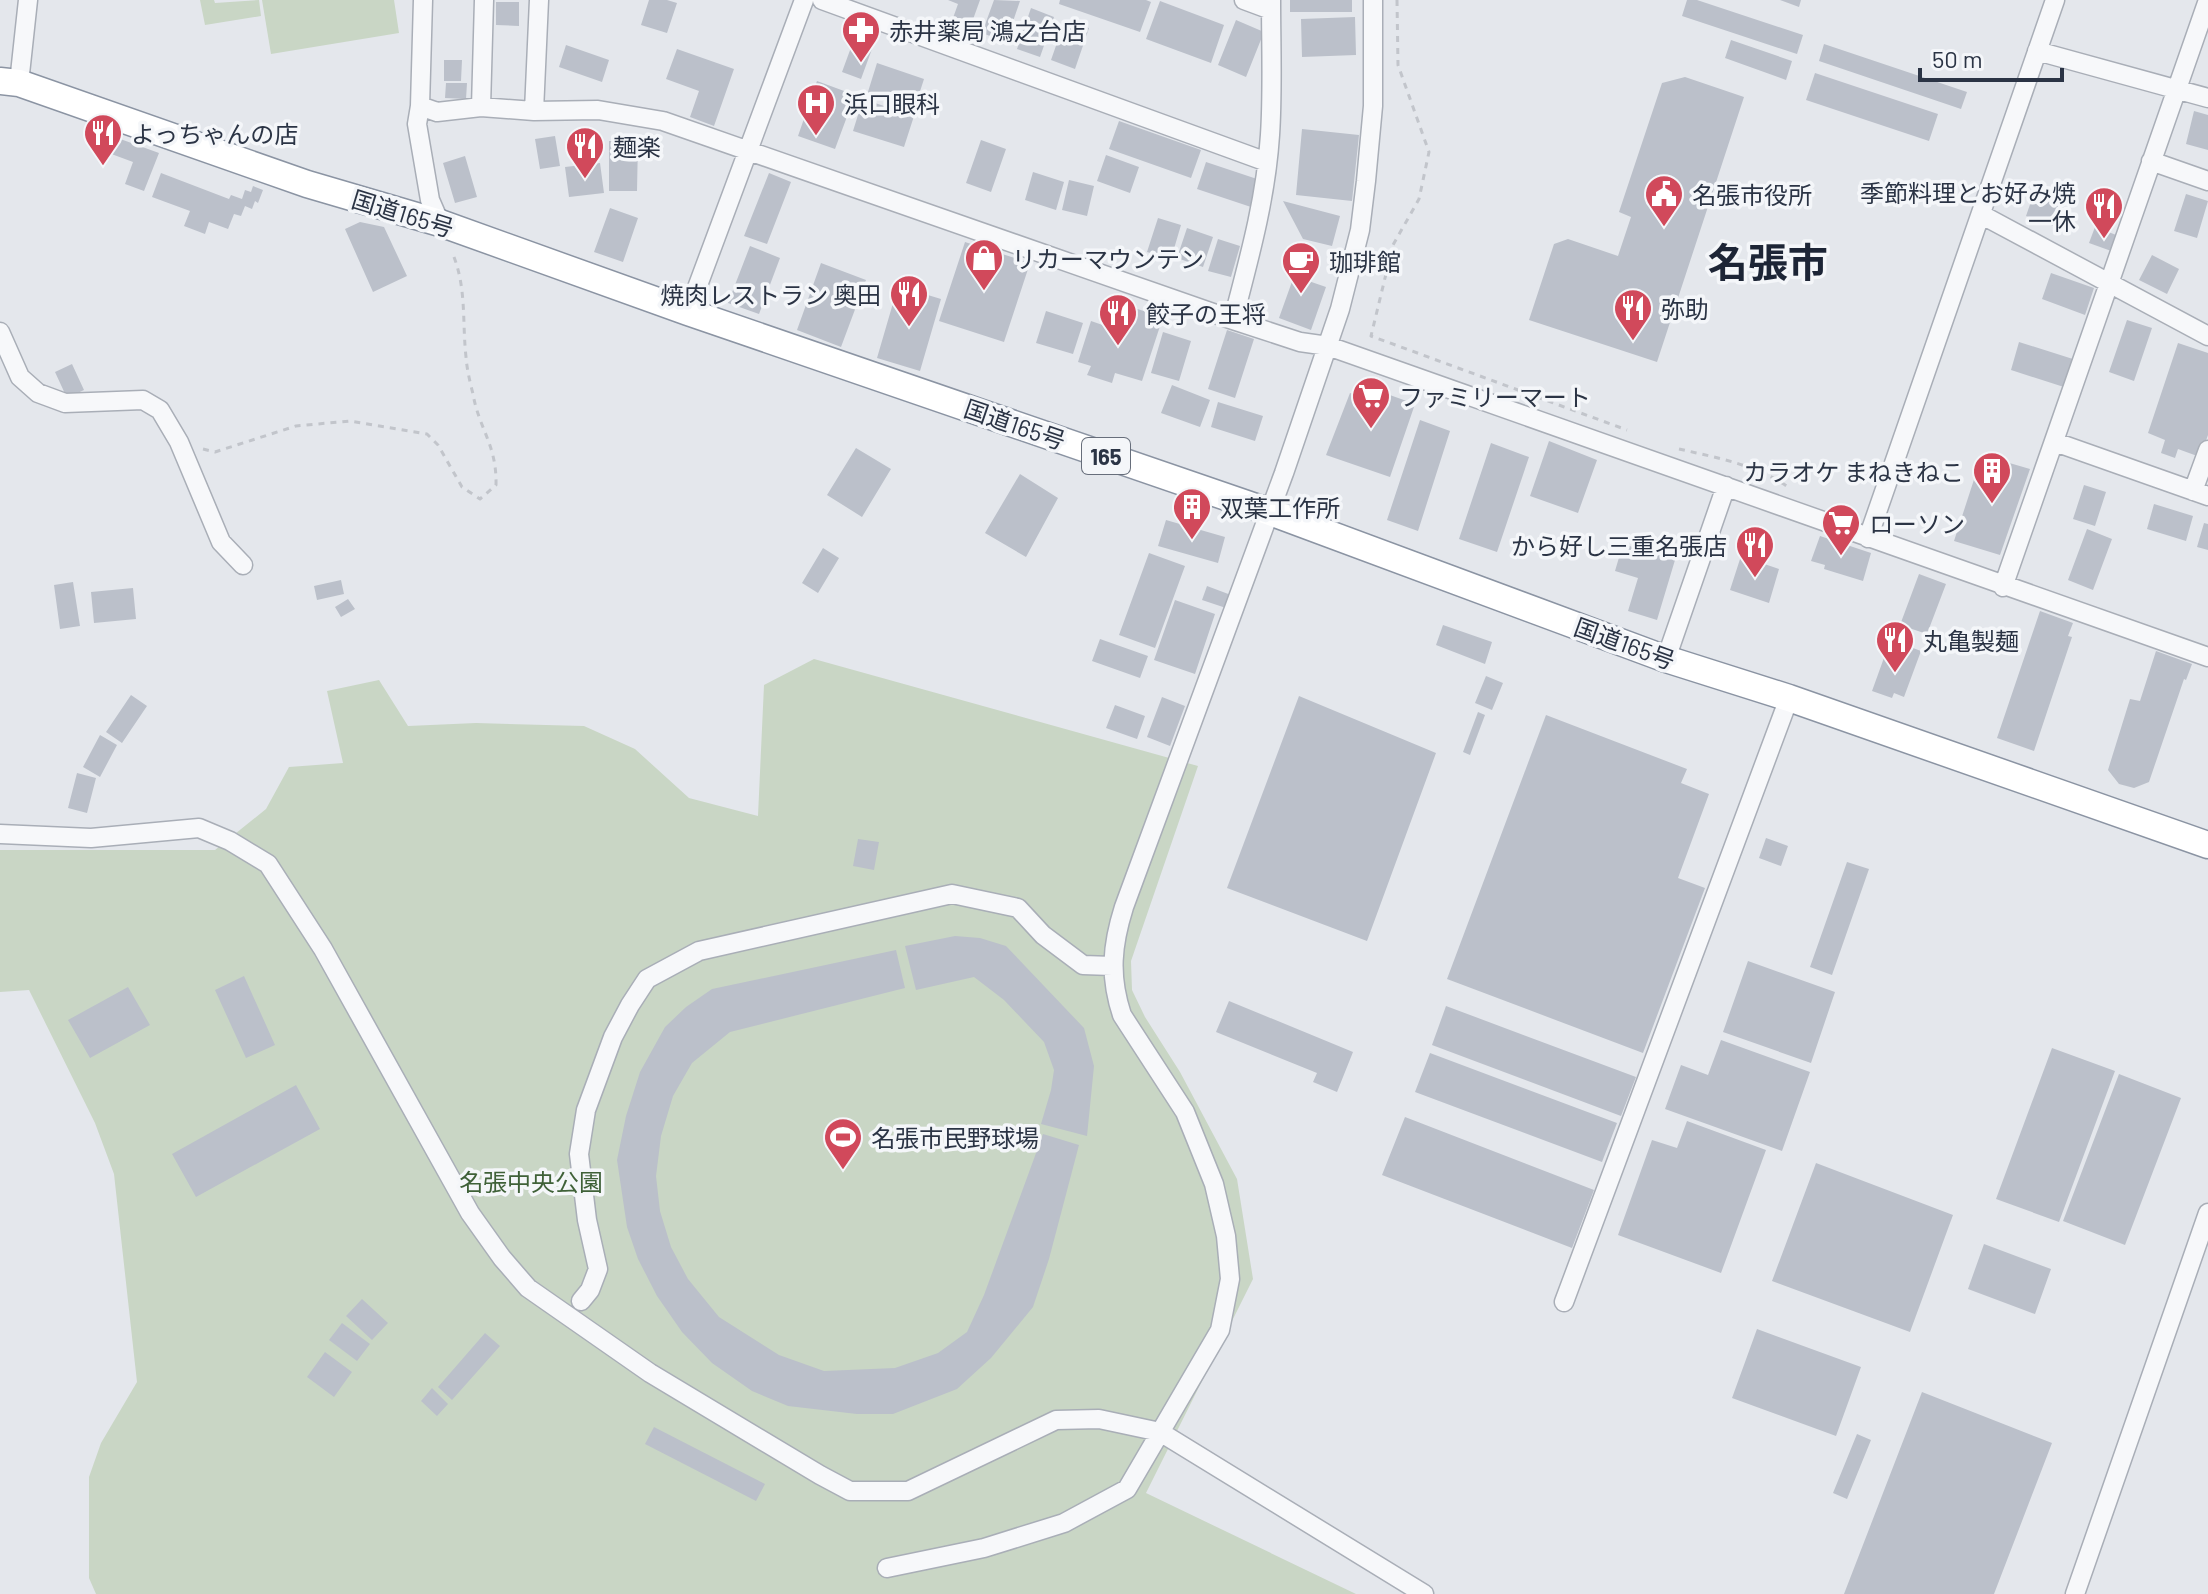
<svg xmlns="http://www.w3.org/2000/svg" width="2208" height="1594" font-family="Barlow,'Noto Sans JP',sans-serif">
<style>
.green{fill:#c9d6c5}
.building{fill:#bbc0ca}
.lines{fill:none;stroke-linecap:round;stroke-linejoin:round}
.minor-casing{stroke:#a9aeb7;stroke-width:21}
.highway-casing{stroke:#8b94a3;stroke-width:29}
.path{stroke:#c2c5cb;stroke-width:3;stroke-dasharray:6 6;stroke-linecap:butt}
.minor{stroke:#f7f8fa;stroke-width:18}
.highway{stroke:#fff;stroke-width:26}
.labels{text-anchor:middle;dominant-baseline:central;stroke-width:7;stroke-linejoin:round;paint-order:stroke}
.shield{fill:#f4f6f9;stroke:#676e7b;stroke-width:2}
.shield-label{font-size:22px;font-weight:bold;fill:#2b3445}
.poi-label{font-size:24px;fill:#2b3445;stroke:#f4f6f9;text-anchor:start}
.street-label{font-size:24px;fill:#2b3445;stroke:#f4f6f9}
.park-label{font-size:24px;fill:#3f6138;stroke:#f4f6f9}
.town-label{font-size:40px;font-weight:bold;fill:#1d2536;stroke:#f4f6f9}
</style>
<rect width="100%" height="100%" fill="#e4e7ec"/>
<path class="green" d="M200,0H214L215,3L259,0L261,16L205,25Z
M262,0H394L399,33L271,54Z
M814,659L1198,766L1131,961L1132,990L1145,1017L1180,1072L1237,1179L1253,1279L1146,1493L1356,1594H96L89,1578V1477L101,1443L137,1382L114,1174L95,1123L29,990L0,992V850H215L266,809L289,767L343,763L327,691L379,680L408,726L476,723L584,726L635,749L689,798L758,816L764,685Z"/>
<path class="building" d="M649,0H667L677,3L667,33L641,25Z
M948,0H980L971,25L953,18L958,4Z
M994,0L1020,1L1006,42L982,33Z
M1060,0H1146L1151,2L1140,32L1059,4Z
M1290,0H1352V12H1290Z
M1687,0H1697L1803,35L1797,54L1682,16Z
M1780,0H1801L1799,7Z
M1160,1L1224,25L1211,63L1146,39Z
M496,2H519V26L496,25Z
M1031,8L1054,17L1040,57L1017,49Z
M1355,17L1356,55L1302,57L1301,19Z
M1065,20L1089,28L1075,69L1051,60Z
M1236,20L1264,32L1246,77L1218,65Z
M1731,40L1792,61L1786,80L1725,58Z
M853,42L872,49L861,79L842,72Z
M1824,44L1967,92L1961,109L1819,61Z
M566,45L609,60L602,82L559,67Z
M677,49L734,69L714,126L690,117L699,91L666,79Z
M444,60H462L461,81H444Z
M877,63L924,79L914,110L867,95Z
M1815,73L1938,114L1929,141L1806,100Z
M1685,77L1744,97L1657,362L1529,320L1554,244L1568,239L1618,256L1631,217L1619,212L1662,83Z
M817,81L855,95L835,149L798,136Z
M446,83H467L466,99L445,98Z
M863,99L914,116L904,147L853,131Z
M2194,111L2208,115V150L2186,144Z
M1119,121L1201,150L1191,178L1109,149Z
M1302,129L1359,135L1352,201L1296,195Z
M112,136L159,153L144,191L125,184L133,162L106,152Z
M555,136L560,166L540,169L535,139Z
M981,140L1006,149L991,192L966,183Z
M609,141H638L637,191H609Z
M1106,155L1139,167L1130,193L1097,181Z
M465,156L477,197L455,203L443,163Z
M1206,162L1260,180L1251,207L1197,189Z
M600,163L604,193L569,197L565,167Z
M1033,172L1064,182L1056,210L1025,200Z
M161,173L229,199L231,195L242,199L245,190L251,192L253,186L263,190L258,203L255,201L252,209L245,206L241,216L234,214L228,229L209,222L205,234L184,226L190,211L152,197Z
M769,173L791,182L767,244L744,236Z
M1069,180L1094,186L1087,216L1062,210Z
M2035,190L2062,200L2054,226L2026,216Z
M2186,194L2208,201L2197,238L2174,231Z
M1283,201L1340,216L1332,246L1303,239Z
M610,208L638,218L623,262L594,252Z
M1158,218L1181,225L1171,259L1147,252Z
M360,222L384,227L407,276L373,292L345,229Z
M2095,227L2119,236L2114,252L2089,243Z
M1187,228L1213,237L1203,267L1177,258Z
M1218,239L1240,246L1231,277L1208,271Z
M965,242L1030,263L1004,342L939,321Z
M750,246L780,258L759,314L728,303Z
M2152,255L2179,269L2167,294L2139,280Z
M821,263L866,280L841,347L797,330Z
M2051,273L2094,288L2085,315L2042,299Z
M1294,276L1326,287L1311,330L1279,318Z
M898,286L941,299L920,371L877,358Z
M1131,307L1163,317L1142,381L1115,373L1112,383L1087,375L1091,366L1078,362L1091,321L1123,332Z
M1046,311L1083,323L1073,354L1036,343Z
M2127,320L2152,328L2134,381L2109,372Z
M1227,330L1254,339L1235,398L1208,389Z
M1163,332L1191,341L1179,381L1151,373Z
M2019,342L2076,360L2067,388L2011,370Z
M2178,343L2208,353V435L2200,457L2178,449L2175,458L2161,453L2165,440L2148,433Z
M72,364L84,390L67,398L55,372Z
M1359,384L1415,404L1390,477L1326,455L1350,393L1356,395Z
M1172,385L1210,400L1200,427L1161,413Z
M1218,402L1263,416L1255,441L1211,427Z
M1420,420L1450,431L1418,531L1387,520Z
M1549,441L1597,460L1578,513L1530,496Z
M1491,443L1529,457L1497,552L1459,539Z
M856,448L891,469L862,517L827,495Z
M1982,455L2030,469L2000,555L1954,541Z
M1020,474L1058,498L1026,557L985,533Z
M2084,485L2106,492L2095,526L2073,519Z
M2154,504L2193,516L2186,541L2147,529Z
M1166,520L1225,537L1218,563L1158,546Z
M2204,523L2208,524V550L2197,547Z
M2087,529L2112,539L2093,590L2068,580Z
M1820,536L1871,553L1863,581L1824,569L1825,565L1811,561Z
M1623,544L1675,560L1657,620L1628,611L1638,578L1615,571Z
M823,548L839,558L818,593L802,583Z
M1149,553L1185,566L1155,648L1119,635Z
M1741,556L1779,569L1769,603L1730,590Z
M1919,574L1946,584L1927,634L1900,625Z
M341,580L344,594L317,600L314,586Z
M73,582L80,626L60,629L54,585Z
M1207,586L1231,595L1226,608L1202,600Z
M133,588L136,619L94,623L91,592Z
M348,599L355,609L341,617L335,607Z
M1175,600L1215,614L1195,674L1154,660Z
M2040,611L2073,623L2068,636L2072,637L2034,751L1997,738Z
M1443,625L1492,642L1485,664L1436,645Z
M1100,639L1148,656L1140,678L1092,661Z
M1894,641L1921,651L1904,697L1894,693L1892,698L1872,691L1885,655L1888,657Z
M2156,651L2192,664L2186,680L2184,679L2149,782L2134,788L2119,784L2108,770L2130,699L2140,701Z
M1486,676L1503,683L1492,710L1475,703Z
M131,695L147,706L122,743L106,732Z
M1299,696L1436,753L1367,941L1227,888Z
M1162,697L1185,706L1170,746L1147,737Z
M1115,705L1145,716L1137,739L1106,728Z
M1478,712L1485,715L1470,755L1463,752Z
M1546,715L1687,769L1681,783L1709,794L1678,878L1705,888L1643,1053L1447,979Z
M100,735L117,745L100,777L83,767Z
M77,773L96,778L87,813L68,808Z
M1766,838L1788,846L1781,866L1759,858Z
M858,839L879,842L874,870L853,866Z
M1847,862L1869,869L1832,975L1810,967Z
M955,936L980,938L1006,946L1084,1028L1094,1066L1087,1136L1041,1124L1051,1090L1054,1070L1044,1042L1004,1000L974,977L916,990L905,946Z
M896,950L905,988L730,1032L692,1063L673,1096L661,1136L656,1176L660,1211L671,1247L688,1279L719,1317L779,1355L824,1371L895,1368L938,1353L967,1332L984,1295L1043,1134L1079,1145L1049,1259L1033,1307L991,1358L957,1389L893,1414H857L788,1406L752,1391L712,1363L682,1332L657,1296L638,1259L627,1227L617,1160L626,1116L640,1072L665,1027L686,1007L712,989Z
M1748,961L1835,992L1811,1063L1723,1032Z
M244,976L275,1045L246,1058L215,990Z
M128,987L150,1025L90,1058L68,1020Z
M1229,1001L1353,1052L1337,1092L1313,1082L1317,1073L1216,1032Z
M1446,1006L1636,1077L1621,1116L1432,1045Z
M1721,1040L1810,1072L1782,1151L1665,1109L1681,1065L1708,1075Z
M2052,1048L2115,1071L2059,1222L1996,1199Z
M1430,1053L1617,1123L1602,1162L1415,1092Z
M2119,1074L2181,1098L2125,1245L2063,1221Z
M296,1085L320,1129L196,1197L172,1154Z
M1405,1117L1594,1190L1572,1248L1382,1175Z
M1687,1121L1766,1150L1721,1273L1618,1235L1652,1140L1677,1148Z
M1816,1163L1953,1215L1910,1332L1772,1281Z
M1984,1244L2051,1269L2035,1314L1968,1289Z
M362,1299L388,1323L372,1340L346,1316Z
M342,1323L370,1344L357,1361L329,1340Z
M1757,1329L1861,1367L1836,1436L1732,1398Z
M485,1333L500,1346L452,1400L438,1387Z
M325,1352L352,1372L334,1397L307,1377Z
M432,1388L448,1404L437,1416L421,1401Z
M1922,1392L2052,1443L1994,1594H1844Z
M654,1427L765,1484L756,1501L645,1444Z
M1857,1434L1871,1440L1847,1499L1833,1493Z"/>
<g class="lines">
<g class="minor-casing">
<path id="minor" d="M423,0L420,106L417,124L430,200L440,223
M822,0L1267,162
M1244,0L1271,10
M2037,51L2208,98
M19,83L28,0
M420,106L437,112L481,107L534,111L598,110L663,121L1233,320L1300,342L1328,346L2208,657
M481,107L484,0
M534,111L539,0
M2151,161L2208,181
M1982,215L2208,336
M688,312L804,0
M1233,320C1249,259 1266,198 1270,135C1273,90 1271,45 1271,0
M0,332L20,377L38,393L65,403L143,400L160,410L179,442L221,542L243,565
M2055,442L2208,496
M2193,491L2208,450
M1868,538L2055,0
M2003,587L2208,0
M1666,659L1726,486
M0,834L91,838L199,828L230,841L268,864L323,949L470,1213L502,1258L528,1288L650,1373L820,1475L850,1491H908L1056,1420L1099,1419L1160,1432L1424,1594
M581,1301L590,1290L598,1269L587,1220L579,1154L586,1110L613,1037L630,1005L647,979L699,951L952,894L1018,908L1043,935L1083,965L1112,966
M1564,1302L1789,698
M887,1568L984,1548L1064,1523L1127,1489L1220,1330L1230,1279L1226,1236L1214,1184L1185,1112L1122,1015C1109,976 1112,945 1124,907L1284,473L1340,309L1360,230L1366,181L1373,106V0
M2075,1594L2208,1213"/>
</g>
<g class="highway-casing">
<path id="highway" d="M0,81L19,83L307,184L440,223L688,312L1270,512L1666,659L1789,698L2208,845"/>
</g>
<path class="path" d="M1397,0L1398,65L1429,152L1419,199L1393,245L1371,336L1627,430
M203,449L215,452L296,426L350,421L427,434L438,445L462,487L480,499L496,485C497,445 479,429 473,394C470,382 467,370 466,357C462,321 467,287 452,252
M1679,449C1718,458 1758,465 1791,489"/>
<use href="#minor" class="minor"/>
<use href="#highway" class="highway"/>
</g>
<defs>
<g id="pharmacy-pin" transform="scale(2)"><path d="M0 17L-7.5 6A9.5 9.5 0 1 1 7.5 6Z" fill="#d1495b" stroke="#f4f6f9"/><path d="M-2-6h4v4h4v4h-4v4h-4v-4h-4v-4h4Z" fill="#fff"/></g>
<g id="hospital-pin" transform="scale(2)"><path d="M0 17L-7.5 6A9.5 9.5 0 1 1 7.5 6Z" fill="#d1495b" stroke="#f4f6f9"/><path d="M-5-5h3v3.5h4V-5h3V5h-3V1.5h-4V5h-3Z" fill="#fff"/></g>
<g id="restaurant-pin" transform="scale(2)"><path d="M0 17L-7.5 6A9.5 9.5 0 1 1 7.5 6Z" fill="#d1495b" stroke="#f4f6f9"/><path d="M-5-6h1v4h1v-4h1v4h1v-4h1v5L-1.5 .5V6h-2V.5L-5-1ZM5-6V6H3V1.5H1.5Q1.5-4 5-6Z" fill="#fff"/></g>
<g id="civic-pin" transform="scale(2)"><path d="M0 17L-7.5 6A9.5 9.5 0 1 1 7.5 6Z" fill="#d1495b" stroke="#f4f6f9"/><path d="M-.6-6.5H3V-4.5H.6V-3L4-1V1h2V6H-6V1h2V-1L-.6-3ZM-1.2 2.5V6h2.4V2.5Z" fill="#fff"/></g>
<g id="shop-pin" transform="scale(2)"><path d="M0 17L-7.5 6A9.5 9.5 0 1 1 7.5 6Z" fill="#d1495b" stroke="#f4f6f9"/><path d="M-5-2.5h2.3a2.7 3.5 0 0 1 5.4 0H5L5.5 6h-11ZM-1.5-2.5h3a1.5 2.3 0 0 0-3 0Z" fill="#fff"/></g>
<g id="cafe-pin" transform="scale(2)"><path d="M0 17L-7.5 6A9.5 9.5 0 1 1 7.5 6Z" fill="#d1495b" stroke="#f4f6f9"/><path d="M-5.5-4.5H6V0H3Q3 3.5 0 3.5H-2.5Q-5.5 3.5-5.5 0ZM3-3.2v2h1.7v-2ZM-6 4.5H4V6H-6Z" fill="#fff"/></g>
<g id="supermarket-pin" transform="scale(2)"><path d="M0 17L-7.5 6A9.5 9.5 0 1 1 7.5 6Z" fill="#d1495b" stroke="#f4f6f9"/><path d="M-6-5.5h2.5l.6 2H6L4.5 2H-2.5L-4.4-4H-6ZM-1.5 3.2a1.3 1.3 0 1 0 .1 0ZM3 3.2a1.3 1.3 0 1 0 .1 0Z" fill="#fff"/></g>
<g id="building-pin" transform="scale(2)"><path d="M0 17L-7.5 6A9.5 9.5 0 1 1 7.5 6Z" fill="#d1495b" stroke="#f4f6f9"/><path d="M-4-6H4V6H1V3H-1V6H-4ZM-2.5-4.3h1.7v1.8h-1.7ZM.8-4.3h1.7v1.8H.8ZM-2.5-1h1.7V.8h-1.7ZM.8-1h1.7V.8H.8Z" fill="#fff"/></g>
<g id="stadium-pin" transform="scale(2)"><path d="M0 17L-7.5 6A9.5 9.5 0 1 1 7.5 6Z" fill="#d1495b" stroke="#f4f6f9"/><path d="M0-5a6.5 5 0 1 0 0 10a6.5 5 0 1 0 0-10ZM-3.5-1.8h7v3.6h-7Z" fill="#fff"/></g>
</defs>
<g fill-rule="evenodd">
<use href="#pharmacy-pin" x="861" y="30"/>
<use href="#hospital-pin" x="816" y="103"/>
<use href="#restaurant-pin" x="103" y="133"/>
<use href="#restaurant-pin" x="585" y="146"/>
<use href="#civic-pin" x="1664" y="194"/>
<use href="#restaurant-pin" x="2104" y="206"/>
<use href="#shop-pin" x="984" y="258"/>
<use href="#cafe-pin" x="1301" y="261"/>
<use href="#restaurant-pin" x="909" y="294"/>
<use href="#restaurant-pin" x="1633" y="308"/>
<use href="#restaurant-pin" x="1118" y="313"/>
<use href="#supermarket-pin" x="1371" y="396"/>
<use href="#building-pin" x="1992" y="471"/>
<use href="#building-pin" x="1192" y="507"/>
<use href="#supermarket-pin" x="1841" y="523"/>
<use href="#restaurant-pin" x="1755" y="545"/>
<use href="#restaurant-pin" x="1895" y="640"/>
<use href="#stadium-pin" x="843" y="1137"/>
</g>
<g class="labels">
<rect class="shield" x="1082" y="438" width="48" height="36" rx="6"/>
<g class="shield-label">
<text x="1106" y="456">165</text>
</g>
<g class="poi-label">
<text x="889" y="30">赤井薬局 鴻之台店</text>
<text x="844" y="103">浜口眼科</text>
<text x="131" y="133">よっちゃんの店</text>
<text x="613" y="146">麺楽</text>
<text x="2076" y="192" text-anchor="end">季節料理とお好み焼<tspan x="2076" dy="28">一休</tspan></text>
<text x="1692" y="194">名張市役所</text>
<text x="1012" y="258">リカーマウンテン</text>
<text x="1329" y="261">珈琲館</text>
<text x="881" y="294" text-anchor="end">焼肉レストラン 奥田</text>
<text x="1661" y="308">弥助</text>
<text x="1146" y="313">餃子の王将</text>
<text x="1399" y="396">ファミリーマート</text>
<text x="1964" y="471" text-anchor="end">カラオケ まねきねこ</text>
<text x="1220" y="507">双葉工作所</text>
<text x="1869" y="523">ローソン</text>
<text x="1727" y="545" text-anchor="end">から好し三重名張店</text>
<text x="1923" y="640">丸亀製麺</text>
<text x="871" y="1137">名張市民野球場</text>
</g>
<g class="street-label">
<text transform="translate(403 213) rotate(17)">国道165号</text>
<text transform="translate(1015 424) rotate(19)">国道165号</text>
<text transform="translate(1625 643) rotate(20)">国道165号</text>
</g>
<g class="park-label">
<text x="531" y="1181">名張中央公園</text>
</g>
<g class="town-label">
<text x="1768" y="261">名張市</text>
</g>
</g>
<path d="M1920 68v12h142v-12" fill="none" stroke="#2b3445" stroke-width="4"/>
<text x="1932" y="68" font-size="24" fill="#2b3445" stroke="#f4f6f9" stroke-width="6" paint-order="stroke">50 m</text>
</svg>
